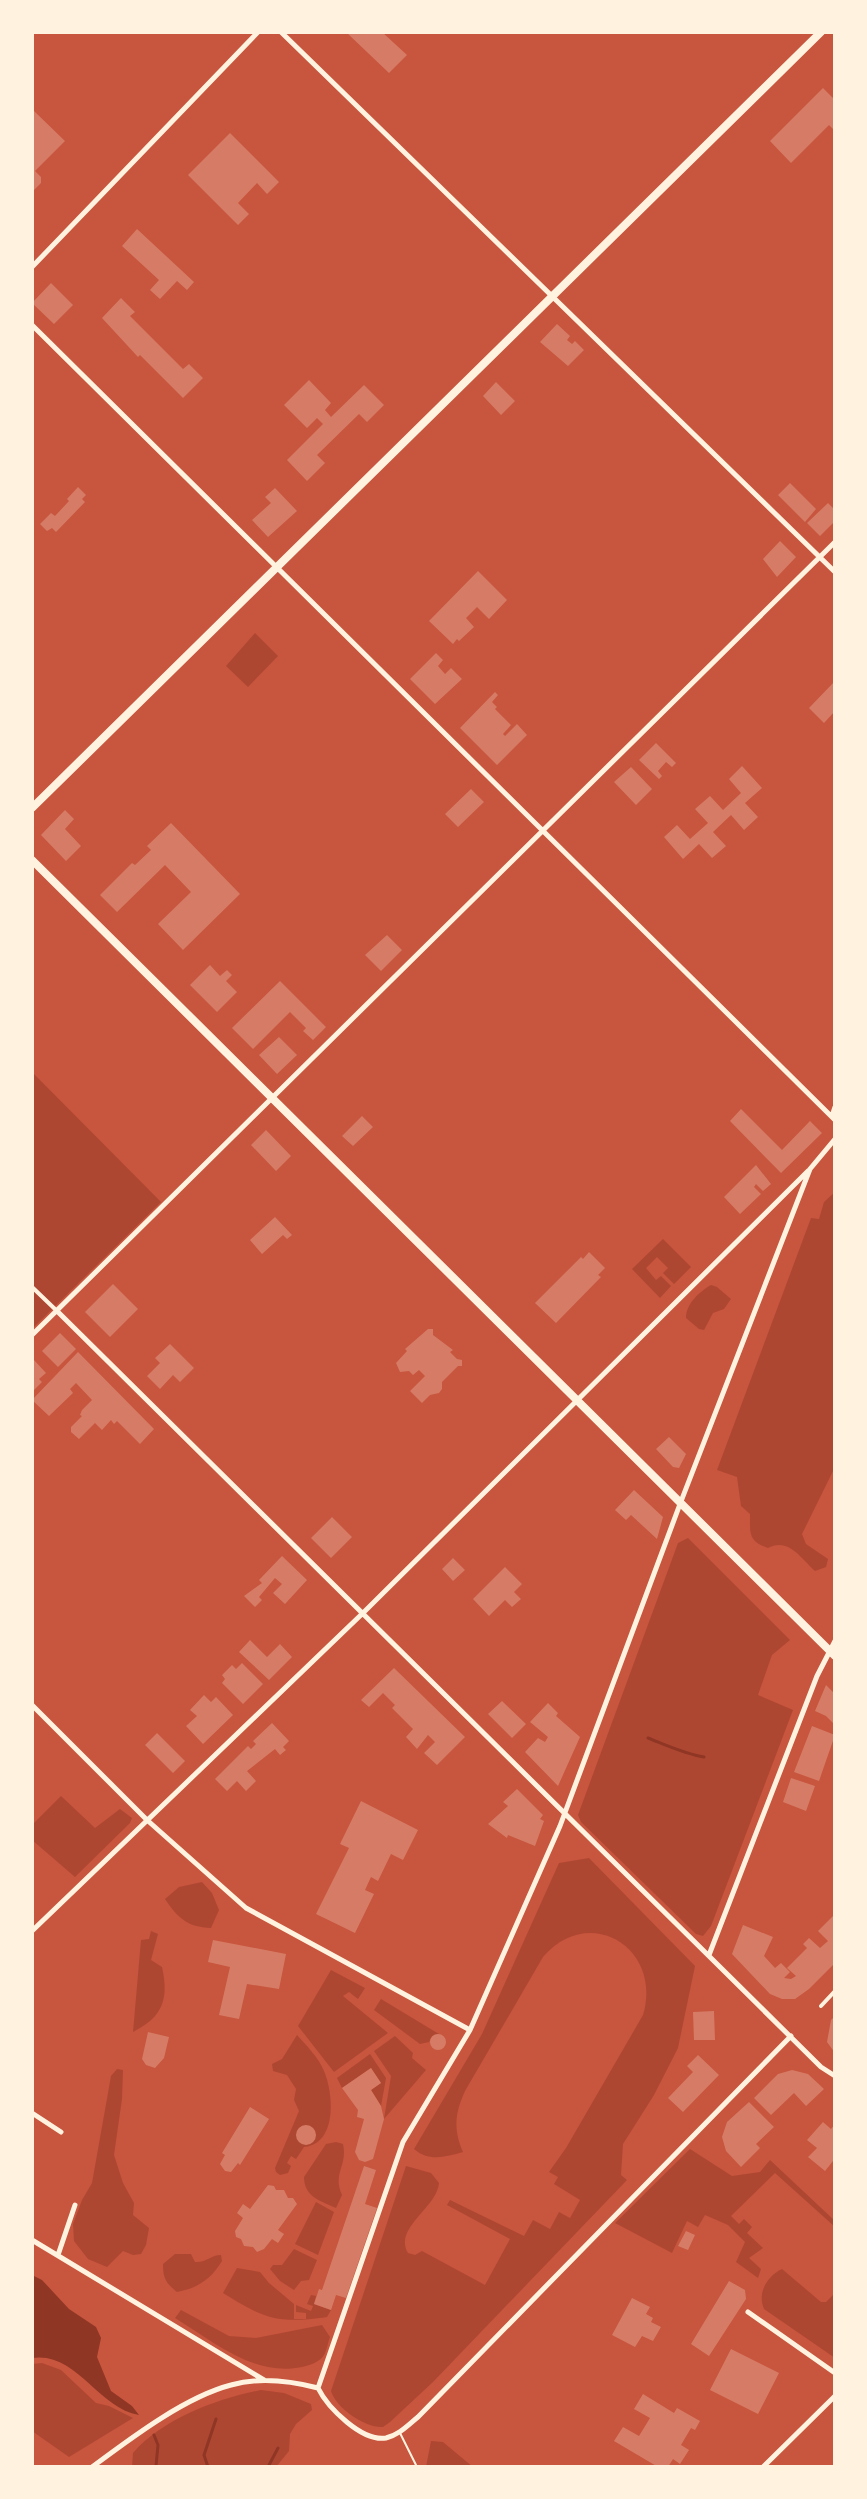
<svg xmlns="http://www.w3.org/2000/svg" width="867" height="2499" font-family="Rubik,sans-serif">
<style>
.green{fill:#ae4732}
.water{fill:#8f3625}
.lines{fill:none;stroke-linecap:round;stroke-linejoin:round}
.stream{stroke:#8f3625;stroke-width:3}
.building{fill:#d67c66}
.service{stroke:#fff3e0;stroke-width:2}
.pedestrian{stroke:#fff3e0;stroke-width:4}
.minor{stroke:#fff3e0;stroke-width:5}
.primary{stroke:#fff3e0;stroke-width:8}
</style>
<rect width="100%" height="100%" fill="#c8553d"/>
<path class="green" d="M255,633L278,656L248,687L226,666Z
M32,1072L161,1202L32,1329Z
M835,1192V1467L802,1534L806,1544L828,1559L826,1567L815,1571C801,1558 788,1537 768,1548C748,1541 750,1533 750,1514L741,1506L737,1477L717,1470L811,1218L819,1219L824,1202Z
M663,1239L691,1267L674,1284L663,1273L668,1268L657,1257L646,1268L656,1280L661,1276L671,1286L660,1298L632,1269Z
M711,1285L717,1287L731,1299L724,1309L713,1313L704,1330L699,1329L686,1318C686,1304 699,1292 711,1285Z
M688,1538L790,1640L772,1655L758,1695L793,1710L711,1926L703,1936L696,1934L581,1822L578,1815L678,1543Z
M61,1796L95,1828L120,1809L132,1818L130,1823L75,1877L32,1840V1825Z
M589,1858L695,1966L678,2048L654,2095L623,2144L621,2175L627,2180L433,2382L390,2422L383,2427C365,2428 336,2408 331,2391L406,2166L431,2173L439,2183C437,2208 393,2228 408,2253L415,2255L422,2251L485,2285L510,2239L447,2205L450,2200L524,2236L533,2220L550,2229L559,2212L570,2218L580,2200L554,2184L558,2177L549,2172L566,2148L643,2015C663,1948 589,1903 543,1957L465,2091C455,2113 453,2129 463,2152C445,2157 429,2162 414,2149L482,2034L559,1863Z
M202,1882L212,1893L219,1910L211,1928C187,1927 178,1918 165,1899L179,1887Z
M151,1931L158,1934L151,1960L162,1967C169,1999 163,2017 133,2032L141,1940L149,1939Z
M331,1970L365,1988L358,1999L349,1992L343,1996L388,2033L334,2072L298,2026Z
M381,1999L439,2034L432,2036L429,2042L420,2044L374,2010Z
M297,2035C306,2045 319,2058 324,2071C334,2094 337,2144 304,2147L296,2159L291,2156L287,2163L291,2166L288,2173L280,2175L276,2172L275,2168L299,2111L294,2100L296,2089L287,2075L273,2071L272,2064L282,2059Z
M395,2036L413,2053L412,2058L426,2070L384,2119L391,2076L374,2051Z
M370,2054L386,2078L381,2106L371,2090L381,2083L371,2068L342,2088L337,2078Z
M117,2069L123,2070L122,2099L114,2155L123,2183L134,2203L133,2215L149,2228L146,2245L141,2254L133,2255L123,2251L107,2267L88,2259L74,2241L73,2224L82,2200L92,2183L111,2076Z
M336,2142L343,2144C348,2166 332,2173 342,2195L336,2208C321,2201 304,2197 304,2177L326,2144Z
M690,2149L732,2176L760,2172L770,2160L835,2221V2227L775,2173L731,2216L739,2224L744,2219L752,2227L747,2233L763,2248L749,2258L761,2269L758,2278L736,2262L745,2242L728,2225L705,2215L698,2227L687,2221L672,2253L615,2223Z
M316,2202L334,2212L318,2255L295,2244Z
M294,2249L317,2260L309,2280L301,2281L294,2290L280,2281L270,2269L273,2265H282Z
M175,2254H191L195,2262C206,2263 211,2255 221,2255L222,2261C211,2279 198,2288 177,2292C166,2283 163,2279 163,2264Z
M237,2268L260,2272L269,2283L294,2304V2319H306V2313L296,2312V2305L311,2311L313,2306L307,2304L311,2295L316,2296L314,2304L331,2310L327,2317C277,2324 265,2319 223,2293Z
M782,2269L821,2302H826L835,2293V2358L764,2309C757,2293 767,2276 782,2269Z
M181,2310L229,2336L256,2338L322,2325L330,2337C328,2342 327,2350 324,2355C320,2362 310,2365 302,2367C254,2377 214,2342 175,2318Z
M42,2363L61,2370L96,2403L109,2406L133,2418L69,2457L32,2431V2364Z
M261,2390L284,2393L311,2404L312,2410L296,2424L290,2434L289,2451L276,2467H132L133,2453C162,2419 218,2398 261,2390Z
M431,2441L443,2442L473,2467H426Z"/>
<path class="water" d="M32,2275L42,2280L69,2309L96,2327L101,2338L97,2357L111,2391L132,2406L139,2415C98,2408 76,2351 32,2358Z"/>
<g class="lines">
<path class="stream" d="M648,1738C666,1745 685,1754 704,1757
M154,2435L158,2445L156,2466
M208,2467L204,2455L216,2419
M268,2467L278,2448"/>
</g>
<path class="building" d="M346,32H382L407,55L389,73Z
M823,88L835,100V131L829,125L791,163L770,141Z
M34,111L65,141L35,171L41,177V183L32,192Z
M230,133L279,182L267,194L257,183L238,203L249,214L238,225L188,175Z
M137,229L194,282L187,290L177,281L160,299L150,290L159,280L122,246Z
M51,283L73,305L54,324L32,303Z
M121,298L135,312L130,316L183,369L189,364L203,378L183,398L140,355L138,357L102,318Z
M557,324L570,336L567,340L572,344L575,341L584,350L568,366L540,342Z
M309,380L331,403L325,410L331,417L364,385L384,405L367,422L359,414L317,455L325,463L307,481L287,460L323,424L317,418L307,428L284,405Z
M496,382L515,401L501,415L483,396Z
M790,483L816,509L805,522L778,495Z
M78,487L86,495L82,499L85,502L56,532L52,528L47,531L40,524L51,513L55,516L69,501L67,499Z
M275,488L297,511L268,537L252,520L271,503L265,497Z
M828,503L835,510V521L820,536L807,523Z
M780,541L796,557L777,577L763,559Z
M478,571L507,600L489,619L477,607L466,618L474,627L459,641L457,639L453,644L429,621Z
M436,653L443,660L438,666L445,674L451,668L462,679L435,704L410,679Z
M835,681V711L824,723L809,708Z
M495,692L498,695L492,702L497,707L495,709L511,725L503,734L505,736L517,724L527,735L497,765L460,728Z
M656,743L676,763L672,767L666,762L658,771L662,776L659,779L639,760Z
M742,766L762,788L745,803L758,817L744,830L731,815L713,832L726,846L712,858L699,844L683,859L664,837L677,825L690,839L708,823L695,809L710,796L723,810L741,793L729,779Z
M631,767L652,789L636,805L614,782Z
M471,789L484,802L458,827L445,814Z
M65,810L74,819L65,829L81,846L66,861L41,835Z
M171,823L240,894L183,950L158,924L191,892L165,865L117,912L100,895L132,863L135,865L151,850L147,846Z
M387,935L402,950L381,971L365,955Z
M210,965L220,976L227,970L232,975L226,981L237,992L217,1012L190,985Z
M280,981L326,1027L313,1040L303,1031L306,1028L290,1012L253,1049L232,1028Z
M279,1037L297,1055L277,1074L259,1055Z
M741,1109L782,1150L810,1121L822,1133L781,1173L730,1121Z
M362,1116L373,1127L353,1146L342,1136Z
M266,1130L291,1156L276,1171L251,1145Z
M756,1165L771,1184L763,1191L756,1184L754,1187L761,1194L740,1214L724,1197Z
M275,1217L292,1235L287,1239L283,1235L262,1254L250,1240Z
M589,1252L605,1268L598,1275L601,1277L556,1323L535,1303L581,1257L583,1259Z
M113,1284L138,1309L110,1337L85,1312Z
M428,1329H433V1335L453,1350L450,1352L457,1359L462,1360V1366H458L442,1382V1389L439,1393L430,1395L422,1403L410,1391L425,1376L419,1370L413,1375L409,1371L400,1372L396,1363L407,1351L405,1349Z
M60,1333L76,1349L58,1367L42,1351Z
M170,1344L194,1368L180,1382L173,1375L160,1389L147,1376L160,1363L155,1358Z
M78,1352L154,1429L140,1444L117,1421L114,1424L111,1420L102,1430L95,1423L79,1439L71,1432V1427L82,1416L80,1415L82,1410L92,1400L76,1383L70,1389L73,1393L49,1416L32,1400Z
M34,1360L46,1373L39,1379L42,1382L32,1392V1363Z
M669,1437L686,1454L679,1468L673,1467L656,1449Z
M634,1490L663,1517L657,1539L631,1515L626,1520L615,1510Z
M332,1517L352,1537L331,1558L311,1538Z
M282,1556L307,1580L285,1604L273,1593L282,1584L275,1578L259,1597L262,1600L255,1607L244,1596L262,1583L259,1580Z
M453,1558L465,1570L453,1581L442,1569Z
M505,1567L522,1584L514,1592L521,1599L512,1607L505,1600L489,1616L473,1599Z
M250,1640L267,1657L280,1644L292,1657L269,1680L239,1652Z
M242,1663L263,1684L243,1704L222,1683L225,1679L222,1675L232,1665L236,1669Z
M394,1668L465,1737L437,1765L424,1753L435,1742L428,1735L417,1749L406,1737L413,1729L392,1708L395,1705L383,1693L369,1707L361,1700Z
M826,1685L835,1694V1725L826,1716L815,1711Z
M204,1695L211,1702L216,1697L233,1715L203,1744L186,1726L197,1716L190,1710Z
M502,1701L526,1724L512,1738L488,1714Z
M548,1703L558,1713L556,1716L580,1737L558,1786L525,1752L538,1738L545,1742L548,1737L530,1722Z
M272,1723L289,1741L283,1747L286,1750L280,1755L275,1749L247,1771L256,1781L246,1791L237,1781L227,1791L215,1779L248,1746L251,1749L256,1744L253,1741Z
M812,1726L835,1735L819,1781L794,1772Z
M157,1733L185,1761L173,1773L145,1745Z
M791,1778L815,1786L806,1811L783,1802Z
M517,1789L543,1815L540,1819L544,1821L535,1846L508,1835L507,1838L488,1824L508,1806L503,1802Z
M361,1801L418,1830L403,1860L391,1854L378,1881L371,1877L365,1890L374,1894L355,1933L316,1914L349,1848L340,1844Z
M835,1914V1963L809,1989L795,1999H782L770,1994L732,1954L743,1925L773,1937L764,1956L775,1968L781,1963L790,1972L784,1978L791,1979L796,1976L787,1968L807,1948L803,1944L809,1938L820,1948L828,1941L818,1931Z
M213,1940L286,1954L279,1989L247,1984L239,2019L219,2015L230,1967L208,1962Z
M714,2011L715,2040H694L693,2012Z
M835,2016V2053L827,2042L831,2020Z
M148,2032L169,2037L164,2058L155,2068L146,2065L142,2059Z
M430 2042a8 8 0 1 1 16 0a8 8 0 1 1-16 0Z
M698,2055L719,2075L683,2112L668,2098L693,2072L687,2066Z
M371,2068L381,2083L371,2090L381,2106L384,2119L373,2159L365,2162L359,2160L355,2152L364,2119L357,2117L358,2110L342,2088Z
M792,2070L808,2074L824,2089L806,2106L794,2093L771,2115L754,2098L778,2074Z
M749,2102L774,2127L756,2144L760,2148L741,2167L726,2151L722,2137L727,2122Z
M250,2107L269,2119L240,2165L238,2163L231,2172L225,2171L220,2164L225,2155L222,2153Z
M823,2122L831,2129L835,2124V2163L833,2161L825,2171L808,2157L817,2148L807,2140Z
M296 2135a10 10 0 1 1 20 0a10 10 0 1 1-20 0Z
M364,2166L376,2170L365,2204L377,2208L346,2298L336,2295L331,2310L314,2304L319,2289L322,2290Z
M268,2185L274,2186L276,2190H284L288,2198H293L297,2204L278,2230L284,2234L278,2243L272,2239L264,2249L257,2252L253,2247L244,2246L241,2239L236,2237L235,2231L243,2218L237,2213L243,2204L250,2209Z
M686,2231L695,2235L688,2250L678,2246Z
M729,2281L745,2290L746,2299L709,2356L691,2344Z
M632,2298L650,2307L646,2314L653,2318L651,2322L661,2327L653,2341L642,2336L635,2347L612,2335Z
M731,2349L779,2373L758,2414L710,2390Z
M643,2394L674,2413L677,2408L700,2421L695,2430L691,2428L681,2445L689,2450L680,2464L673,2459L668,2467H658L614,2441L623,2427L639,2436L650,2418L634,2409Z"/>
<g class="lines">
<path class="service" d="M400,2433L417,2467"/>
<path class="pedestrian" d="M32,1287L57,1311
M821,2006L835,1991"/>
<path class="minor" d="M281,32L835,572
M32,267L258,32
M32,325L835,1120
M832,1116L835,1107
M57,1311L821,2067L835,2076
M32,1335L835,542
M32,1705L147,1820L246,1908L470,2030
M32,1931L364,1612L808,1171
M709,1955L817,1676L835,1641
M32,2113L61,2132
M32,2240L264,2380
M58,2255L75,2205
M748,2312L835,2373
M318,2388L403,2142L470,2030L560,1826L680,1504L810,1169L835,1139
M92,2467C131,2438 185,2397 231,2385C259,2377 291,2381 318,2388C328,2408 362,2442 386,2438C399,2435 408,2425 418,2417L791,2036
M763,2467L835,2396"/>
<path class="primary" d="M32,808L821,32
M32,860L835,1656"/>
</g>
<rect width="867" height="2499" fill="none" stroke="#fff3e0" stroke-width="68"/>
</svg>
